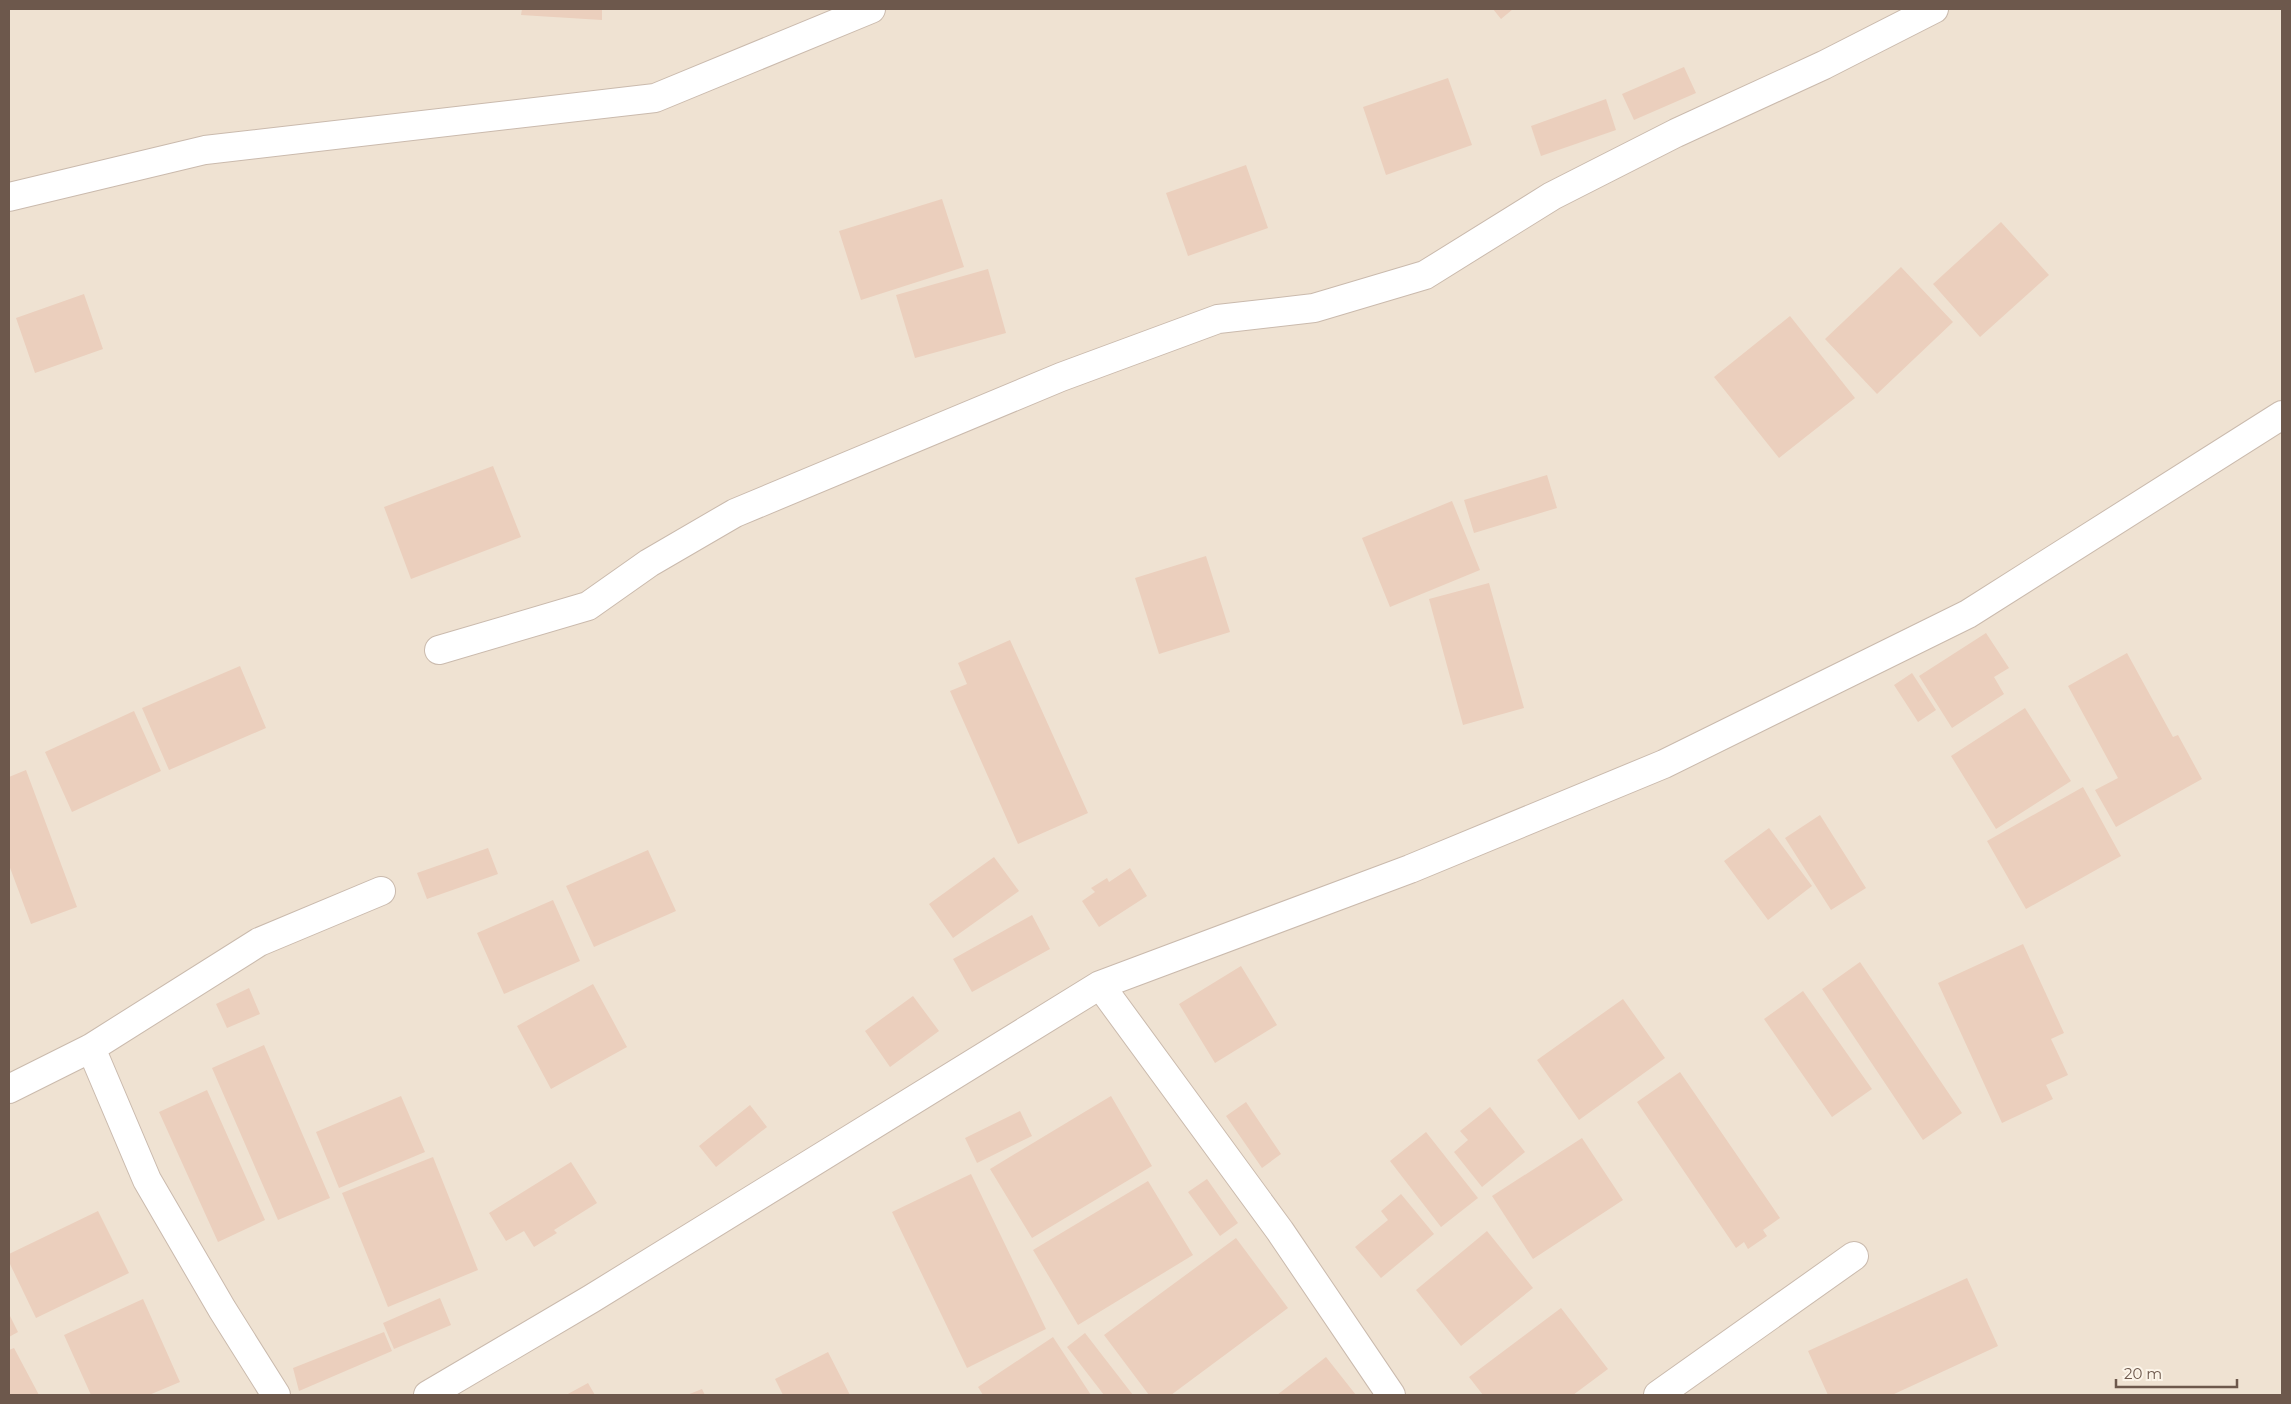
<svg xmlns="http://www.w3.org/2000/svg" width="2291" height="1404" font-family="Montserrat,sans-serif">
<style>
.residential{fill:#efe2d2}
.building{fill:#ebcfbd}
.lines{fill:none;stroke-linecap:round;stroke-linejoin:round}
.minor-casing{stroke:#cabaad;stroke-width:30}
.minor{stroke:#fff;stroke-width:28}
</style>
<rect width="100%" height="100%" fill="#f9f0e2"/>
<path class="residential" d="M9,9H2282V1395H9Z"/>
<path class="building" d="M522,9H602V20L521,15Z
M1493,9H1513L1501,19Z
M1684,67L1696,93L1634,120L1622,94Z
M1448,78L1472,145L1386,175L1363,107Z
M1606,99L1616,130L1541,156L1531,126Z
M1246,165L1268,228L1188,256L1166,193Z
M942,199L964,267L861,300L839,231Z
M2001,222L2049,275L1980,337L1933,284Z
M1901,267L1953,322L1877,394L1825,339Z
M988,269L1006,333L915,358L896,295Z
M84,294L103,349L35,373L16,318Z
M1790,316L1855,398L1779,458L1714,377Z
M493,466L521,537L411,579L384,507Z
M1547,475L1557,508L1474,533L1464,500Z
M1452,501L1480,570L1390,607L1362,538Z
M1206,556L1230,632L1159,654L1135,578Z
M1489,583L1524,708L1463,725L1429,599Z
M1986,633L2009,668L1994,677L2004,694L1952,728L1919,676Z
M1010,640L1088,813L1018,844L950,691L967,684L958,663Z
M2127,653L2173,737L2178,735L2202,779L2116,827L2095,790L2118,778L2068,686Z
M240,666L266,728L169,770L142,708Z
M1912,673L1936,710L1918,722L1894,685Z
M2025,708L2071,781L1996,829L1951,756Z
M134,711L161,771L72,812L45,752Z
M26,770L77,907L31,924L9,865V777Z
M2083,787L2121,856L2026,909L1987,841Z
M1820,815L1866,888L1831,910L1785,838Z
M1769,828L1812,886L1768,920L1724,861Z
M488,848L498,874L427,899L417,873Z
M648,850L676,911L594,947L566,886Z
M994,857L1019,891L953,938L929,904Z
M1130,868L1147,896L1099,927L1082,901L1095,892L1091,888L1107,878L1109,882Z
M553,900L580,961L504,994L477,933Z
M1032,915L1050,949L972,992L953,959Z
M2023,944L2064,1033L2051,1039L2068,1075L2046,1085L2053,1099L2002,1123L1938,983Z
M1860,962L1962,1113L1923,1140L1822,989Z
M1241,966L1277,1025L1215,1063L1179,1004Z
M593,984L627,1047L551,1089L517,1026Z
M249,988L260,1014L227,1028L216,1004Z
M1803,991L1872,1089L1832,1117L1764,1019Z
M913,996L939,1031L890,1067L865,1031Z
M1623,999L1665,1058L1579,1120L1537,1060Z
M264,1045L330,1198L278,1220L212,1068Z
M1680,1072L1780,1218L1763,1230L1767,1236L1748,1249L1744,1242L1736,1248L1637,1102Z
M207,1090L265,1220L218,1242L159,1112Z
M401,1096L425,1152L339,1188L316,1132Z
M1111,1096L1152,1166L1032,1238L990,1169Z
M1246,1102L1281,1154L1262,1168L1226,1116Z
M750,1105L767,1127L716,1167L699,1146Z
M1490,1107L1525,1152L1482,1187L1454,1152L1468,1140L1460,1131Z
M1020,1111L1032,1136L977,1163L965,1138Z
M1426,1132L1478,1198L1441,1227L1390,1161Z
M1582,1138L1623,1200L1533,1259L1492,1196Z
M433,1157L478,1270L388,1307L342,1193Z
M571,1162L597,1203L554,1230L557,1233L534,1247L524,1231L506,1241L489,1213Z
M971,1174L1046,1329L967,1368L892,1212Z
M1207,1179L1238,1223L1220,1236L1188,1192Z
M1148,1181L1193,1255L1078,1325L1033,1250Z
M1401,1194L1434,1234L1381,1278L1355,1247L1388,1220L1381,1211Z
M98,1211L129,1273L36,1318L9,1262V1254Z
M1487,1231L1533,1288L1461,1346L1416,1290Z
M1236,1238L1288,1308L1171,1395H1149L1104,1335Z
M1967,1278L1998,1346L1892,1395H1828L1808,1351Z
M440,1298L451,1325L394,1349L383,1323Z
M143,1299L180,1382L149,1395H91L64,1335Z
M1561,1308L1608,1369L1573,1395H1483L1469,1377Z
M9,1314L18,1332L9,1337Z
M384,1332L392,1351L299,1391L293,1368Z
M1085,1333L1133,1395H1104L1067,1347Z
M1053,1337L1091,1395H983L978,1387Z
M14,1348L39,1395H9V1350Z
M828,1352L850,1395H783L775,1379Z
M1326,1357L1356,1395H1277Z
M588,1383L595,1395H566Z
M702,1389L705,1395H687Z"/>
<g class="lines">
<g class="minor-casing">
<path id="minor" d="M9,197L205,150L655,98L871,9
M439,650L588,606L649,563L735,513L1061,377L1218,319L1314,308L1425,275L1552,196L1676,133L1824,65L1934,9
M1100,985L1280,1231L1391,1395
M91,1048L147,1180L222,1309L276,1395
M9,1089L91,1048L259,942L381,891
M428,1395L591,1299L1100,985L1410,869L1664,764L1968,614L2282,415
M1658,1395L1854,1256"/>
</g>
<use href="#minor" class="minor"/>
</g>
<rect width="2291" height="1404" fill="none" stroke="#6d584c" stroke-width="20"/>
<path d="M2116 1379v8h121v-8" fill="none" stroke="#6d584c" stroke-width="2.5"/>
<text x="2124" y="1379" font-size="15" fill="#6d584c" stroke="#fcf4e8" stroke-width="4" paint-order="stroke">20 m</text>
</svg>
